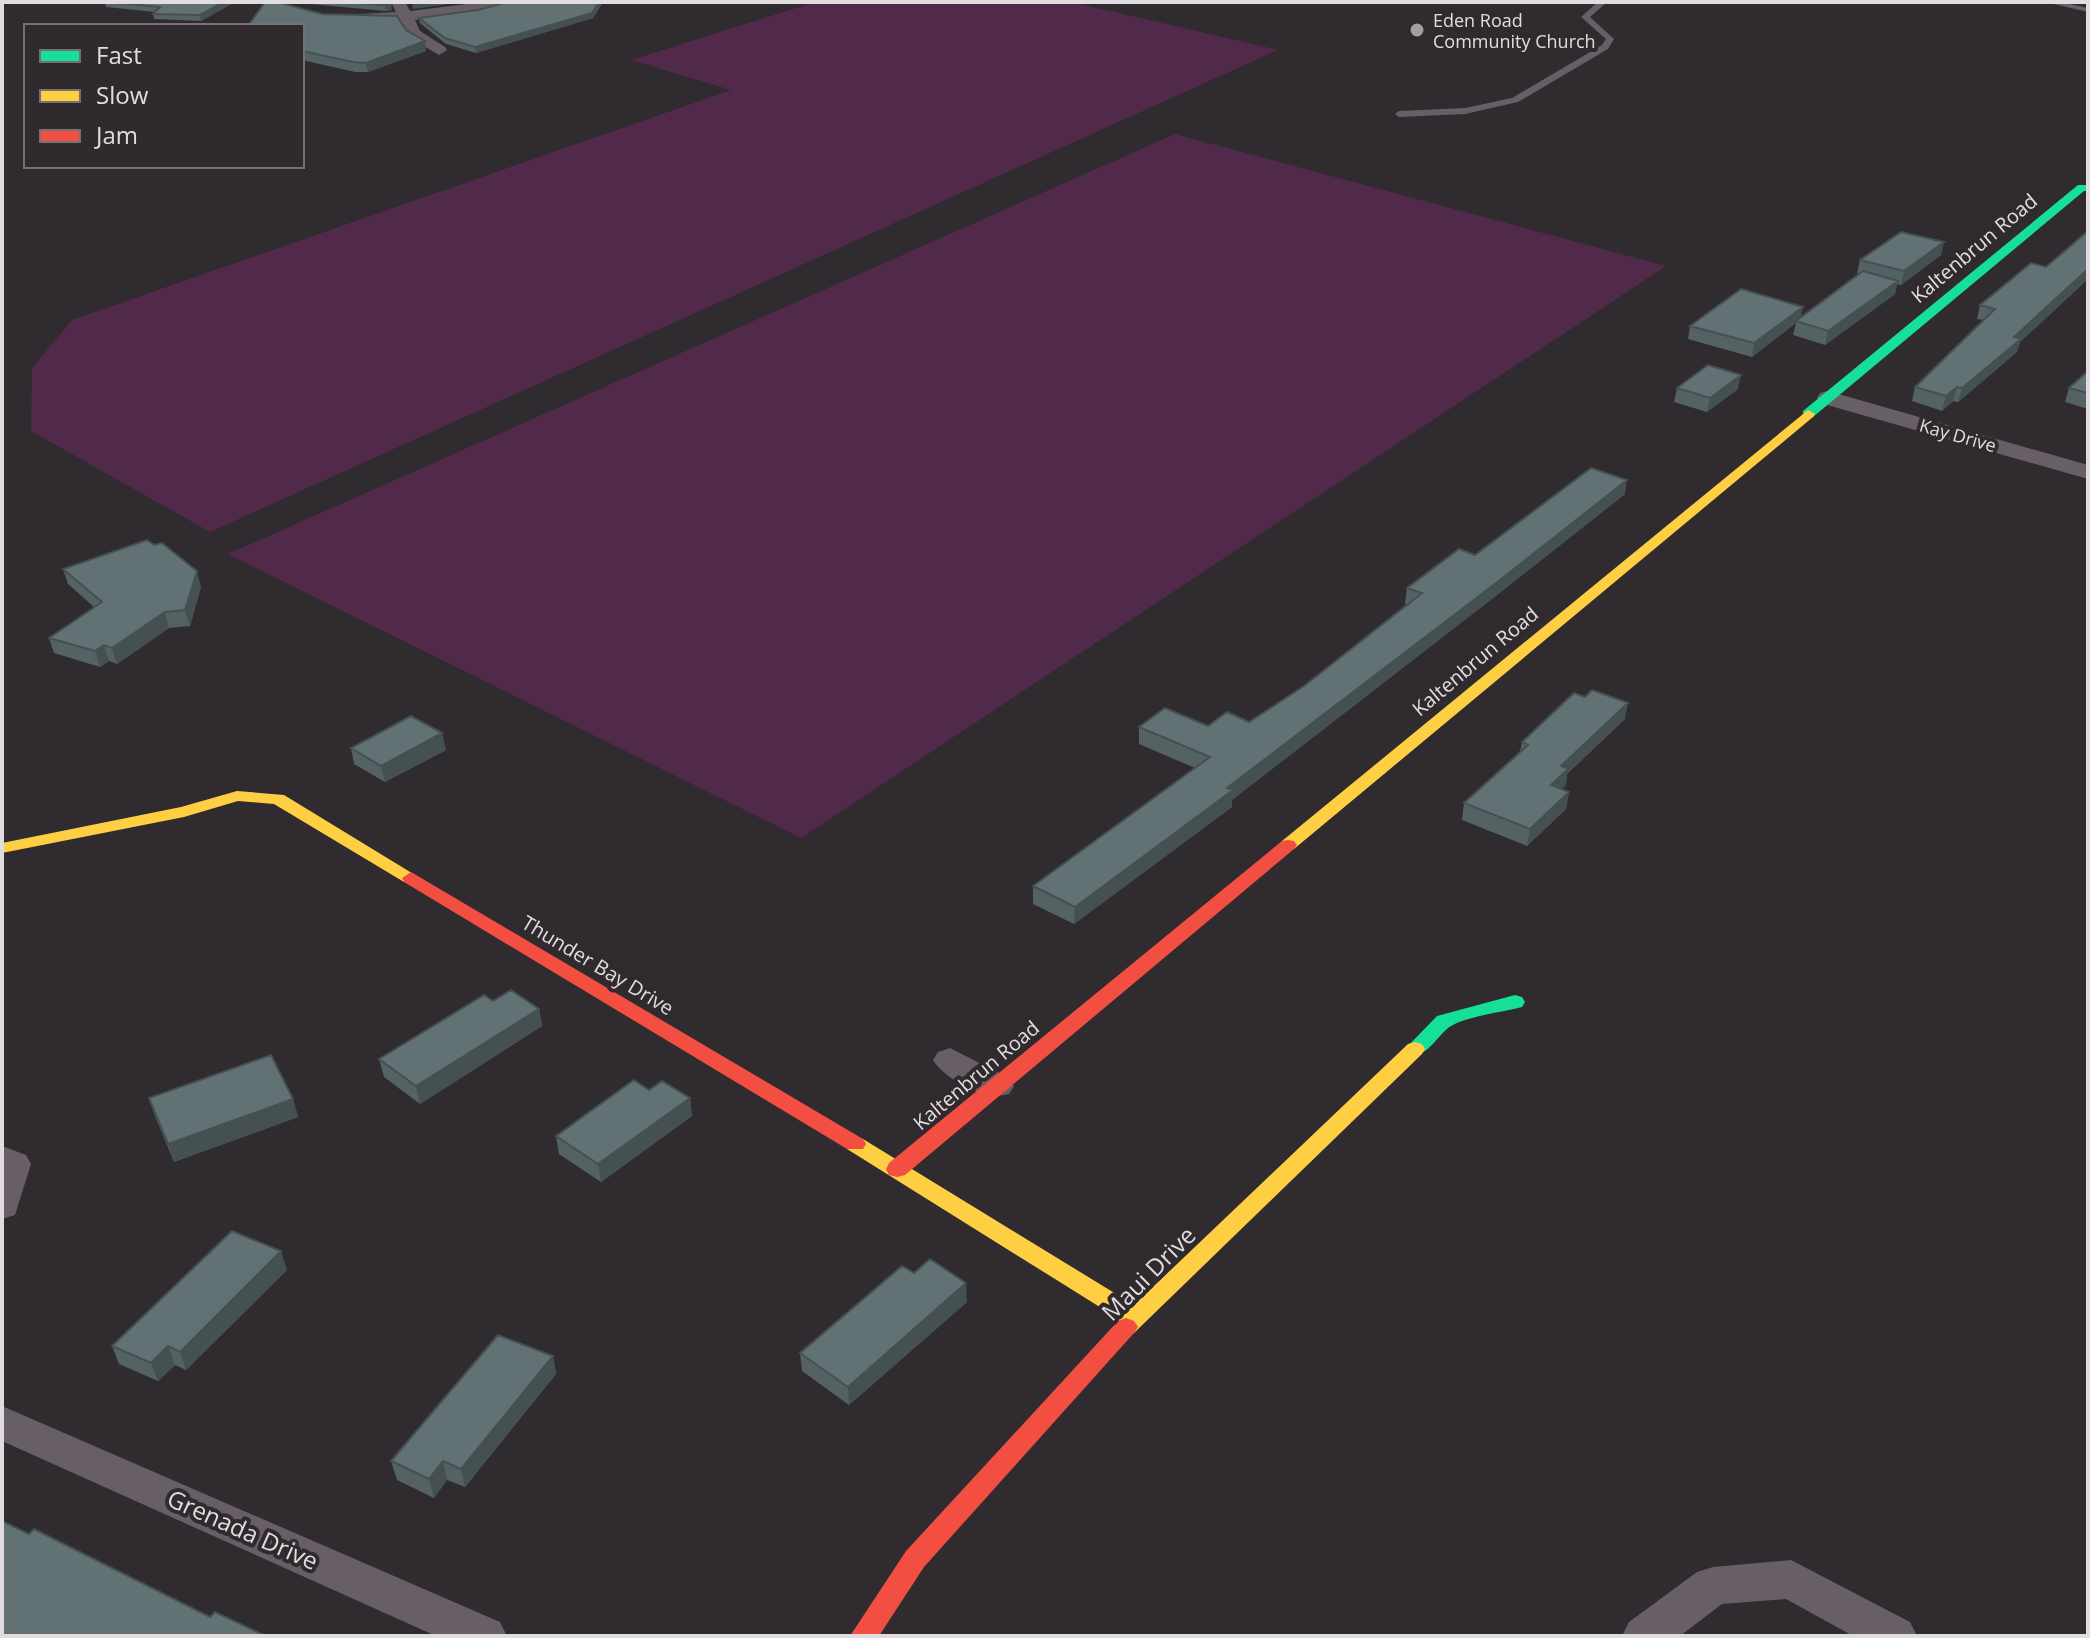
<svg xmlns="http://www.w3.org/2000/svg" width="2090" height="1638" font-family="'Open Sans',sans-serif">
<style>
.green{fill:#51294b}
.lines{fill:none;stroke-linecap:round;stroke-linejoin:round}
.lane{fill:#675f65;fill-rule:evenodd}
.street{fill:#675f65;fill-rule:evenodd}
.fast{fill:#16e098;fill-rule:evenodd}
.slow{fill:#ffcf43;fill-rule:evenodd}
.jam{fill:#f24e42;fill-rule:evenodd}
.wall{fill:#546264}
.shaded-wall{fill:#455051}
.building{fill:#627274;stroke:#455051;stroke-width:2}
.poi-dot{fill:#a29ea1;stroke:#302a2f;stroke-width:3}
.labels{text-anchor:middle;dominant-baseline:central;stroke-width:8;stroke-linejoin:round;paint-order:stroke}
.far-poi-label{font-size:18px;fill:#e0dcdf;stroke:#302a2f;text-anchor:start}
.far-street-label{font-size:18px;fill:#e0dcdf;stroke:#302a2f}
.street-label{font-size:20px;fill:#e0dcdf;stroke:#302a2f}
.near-street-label{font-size:24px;fill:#e0dcdf;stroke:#302a2f}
</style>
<rect width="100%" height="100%" fill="#2f2b2e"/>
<path class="green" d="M815,2H1072L1278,50L210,532L31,431L32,368L72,320L731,90L631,60Z
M1175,134L1666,266L801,838L228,554Z"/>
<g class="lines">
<path class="lane" d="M1598,2H1607L1590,17L1614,39L1608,49L1518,102L1465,114L1399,117L1395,114L1399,111L1465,108L1512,98L1602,45L1606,39L1581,17Z
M2045,2H2061L2088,8V12Z"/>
<path class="street" d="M391,2H405L410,11L483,2H516L509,6L415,20L420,31L445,47L447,50L439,55L409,37L400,21L359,24L351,19L359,14L396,12Z
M1828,391L2088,465V479L1820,403L1817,398L1820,393Z
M950,1048L1009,1078L1014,1086L1009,1094C987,1101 945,1080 933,1060L938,1052Z
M2,1146L26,1155L31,1164L15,1215L2,1219Z
M2,1406L500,1622L507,1636H436L2,1441Z
M1791,1560L1910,1622L1917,1636H1853L1786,1599L1722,1604L1680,1636H1622L1629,1622L1697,1572L1713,1567Z"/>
<path class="fast" d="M2078,185H2088V191H2084L1813,417H1803V411Z
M1515,995L1522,997L1525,1002L1522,1007C1503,1012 1462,1017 1448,1028C1435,1039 1426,1059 1408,1054L1405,1049L1437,1016Z"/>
<path class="slow" d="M1808,410L1815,414L1813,417L1294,849H1282L1279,845L1282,841Z
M237,791L284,795L420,878L411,884L404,882L274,804L238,801L184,817L2,853V843L181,807Z
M1415,1042L1422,1044L1425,1049L1422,1054L1134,1333L1126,1336L1118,1333L1114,1327L1119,1319L847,1149L844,1144L847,1139H863L1134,1305L1408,1044Z"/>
<path class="jam" d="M1288,840L1294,841L1297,845L1294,849L905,1175L897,1177L889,1175L886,1169L889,1163L1282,841Z
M411,872L863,1139L866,1144L863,1149H847L404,882L402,878Z
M1126,1318L1134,1321L1138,1327L1134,1333L924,1567L879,1636H850L906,1551L1118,1321Z"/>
</g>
<path class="wall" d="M105,2H235L201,21L154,19L153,14L155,12L106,7Z
M289,2H390L392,10L386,11Z
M507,2H603L593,18L476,53L446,44L420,23L419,18L478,10Z
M322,14L406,30L426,51L368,72H355L302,60V26Z
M2088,231V279L2020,342L2017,352L1958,402L1953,401L1942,411L1912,401L1915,387L1984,320L1977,319L1980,305L2046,267Z
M1941,255L1901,285L1897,284L1895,294L1825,345L1793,335L1796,323L1752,357L1688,339L1690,326L1801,318L1859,274L1857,273L1860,260Z
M2088,371V409L2065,402L2069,388Z
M1677,388L1738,389L1707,412L1674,402Z
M1625,494L1497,595L1232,800V807L1074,924L1033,904V886L1195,768L1139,744V727L1208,726L1249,722L1304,686L1408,605L1405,604L1407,588L1475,555Z
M63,569L201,587L190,626L169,628L117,664L109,661L100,667L54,653L49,638L94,607L68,584Z
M1585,697L1625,719L1567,774L1566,785L1561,789L1569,792L1566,809L1527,846L1462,820L1464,803L1520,751L1522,742Z
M351,748L446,750L385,782L354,764Z
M493,1001L539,1009L542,1026L420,1104L384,1077L379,1059Z
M649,1090L690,1098L692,1116L601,1182L559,1154L556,1136Z
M149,1098L293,1099L298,1117L174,1162L155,1116Z
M287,1270L186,1370L175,1365L158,1381L119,1364L112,1346Z
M914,1273L967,1302L849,1405L802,1371L800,1353Z
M553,1356L556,1374L465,1487L447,1480L434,1498L397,1480L391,1461Z"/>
<path class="shaded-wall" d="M224,2H235L201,21L200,15Z
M420,2H464L413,9L412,3Z
M599,2H603L593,18L476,53L475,47Z
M385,5H391L392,10L386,11Z
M425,41L426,51L368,72L366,63Z
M1944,242L1941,255L1901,285L1904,271Z
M2088,269V279L2020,342L2017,352L1958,402L1962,388L2014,337Z
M1898,281L1895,294L1825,345L1828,331Z
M1803,307L1800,320L1796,321V323L1752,357L1754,343Z
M1741,375L1738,389L1707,412L1710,398Z
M1957,387L1953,401L1942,411L1946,396Z
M1627,480L1625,494L1497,595L1232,800V807L1074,924L1075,907L1227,788Z
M197,571L201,587L190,626L185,610Z
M165,612L169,628L117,664L112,648Z
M104,645L109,661L100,667L95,651Z
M1628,703L1625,719L1567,774L1566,785L1548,802L1551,785L1561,766Z
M442,733L446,750L385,782L381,766Z
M1569,792L1566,809L1527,846L1530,829Z
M539,1009L542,1026L420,1104L416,1086Z
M690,1098L692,1116L601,1182L598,1164Z
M293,1099L298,1117L174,1162L168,1144Z
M281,1251L287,1270L186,1370L180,1352Z
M966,1283L967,1302L849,1405L848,1387Z
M168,1346L175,1365L158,1381L151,1363Z
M553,1356L556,1374L465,1487L461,1469Z
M443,1461L447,1480L434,1498L429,1479Z"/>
<path class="building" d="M111,2H224L200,15L153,14L160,7Z
M265,2H277L322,14L397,16L406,30L425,41L366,63L353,62L302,51V26H248Z
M348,2H390L391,5H385Z
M507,2H599L592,13L475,47L445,38L419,18L478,10Z
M2088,231V269L2014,337L2021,339L1962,388L1957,387L1946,396L1915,387L1995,309L1980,305L2031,263L2046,267Z
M1901,232L1944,242L1904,271L1860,260Z
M1863,271L1898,281L1828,331L1796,321Z
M1741,289L1803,307L1754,343L1690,326Z
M1708,365L1741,375L1710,398L1677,388Z
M2088,371V393L2069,388Z
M1591,468L1627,480L1500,580L1227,788L1233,790L1075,907L1033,886L1210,757L1139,727L1165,708L1208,726L1227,712L1249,722L1304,686L1422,593L1407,588L1459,549L1475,555Z
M147,540L154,545L162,543L197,571L185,610L165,612L112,648L104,645L95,651L49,638L102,602L63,569Z
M1592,690L1628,703L1561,766L1568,769L1551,785L1569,792L1530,829L1464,803L1528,745L1522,742L1574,693L1585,697Z
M411,716L442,733L381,766L351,748Z
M511,990L539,1009L416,1086L379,1059L484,995L493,1001Z
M271,1055L293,1099L168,1144L149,1098Z
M634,1080L649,1090L662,1081L690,1098L598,1164L556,1136Z
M232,1231L281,1251L180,1352L168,1346L151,1363L112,1346Z
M930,1259L966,1283L848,1387L800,1353L902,1266L914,1273Z
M498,1335L553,1356L461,1469L443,1461L429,1479L391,1461Z
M2,1521L29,1534L34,1529L210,1617L215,1612L266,1636H2Z"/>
<circle class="poi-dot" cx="1417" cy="30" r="8"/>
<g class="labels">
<g class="far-poi-label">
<text x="1433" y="20">Eden Road<tspan x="1433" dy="21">Community Church</tspan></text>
</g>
<g class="far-street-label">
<text transform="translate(1958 435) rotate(16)">Kay Drive</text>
</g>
<g class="street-label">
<text transform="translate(1974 248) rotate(-40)">Kaltenbrun Road</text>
<text transform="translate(1475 661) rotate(-40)">Kaltenbrun Road</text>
<text transform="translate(598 965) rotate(31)">Thunder Bay Drive</text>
<text transform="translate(976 1075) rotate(-40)">Kaltenbrun Road</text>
</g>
<g class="near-street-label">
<text transform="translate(1148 1273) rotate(-45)">Maui Drive</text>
<text transform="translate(243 1529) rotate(24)">Grenada Drive</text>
</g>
</g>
<rect width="2090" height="1638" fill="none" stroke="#e0dcdf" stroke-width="8"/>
<rect x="24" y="24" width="280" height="144" fill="#302a2f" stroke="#767175" stroke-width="2"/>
<rect x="40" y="50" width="40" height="12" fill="#16e098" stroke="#767175" stroke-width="2"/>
<text x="96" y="64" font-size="24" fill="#e0dcdf">Fast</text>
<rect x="40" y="90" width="40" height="12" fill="#ffcf43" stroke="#767175" stroke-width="2"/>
<text x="96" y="104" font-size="24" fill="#e0dcdf">Slow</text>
<rect x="40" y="130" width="40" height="12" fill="#f24e42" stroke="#767175" stroke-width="2"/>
<text x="96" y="144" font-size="24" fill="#e0dcdf">Jam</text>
</svg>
